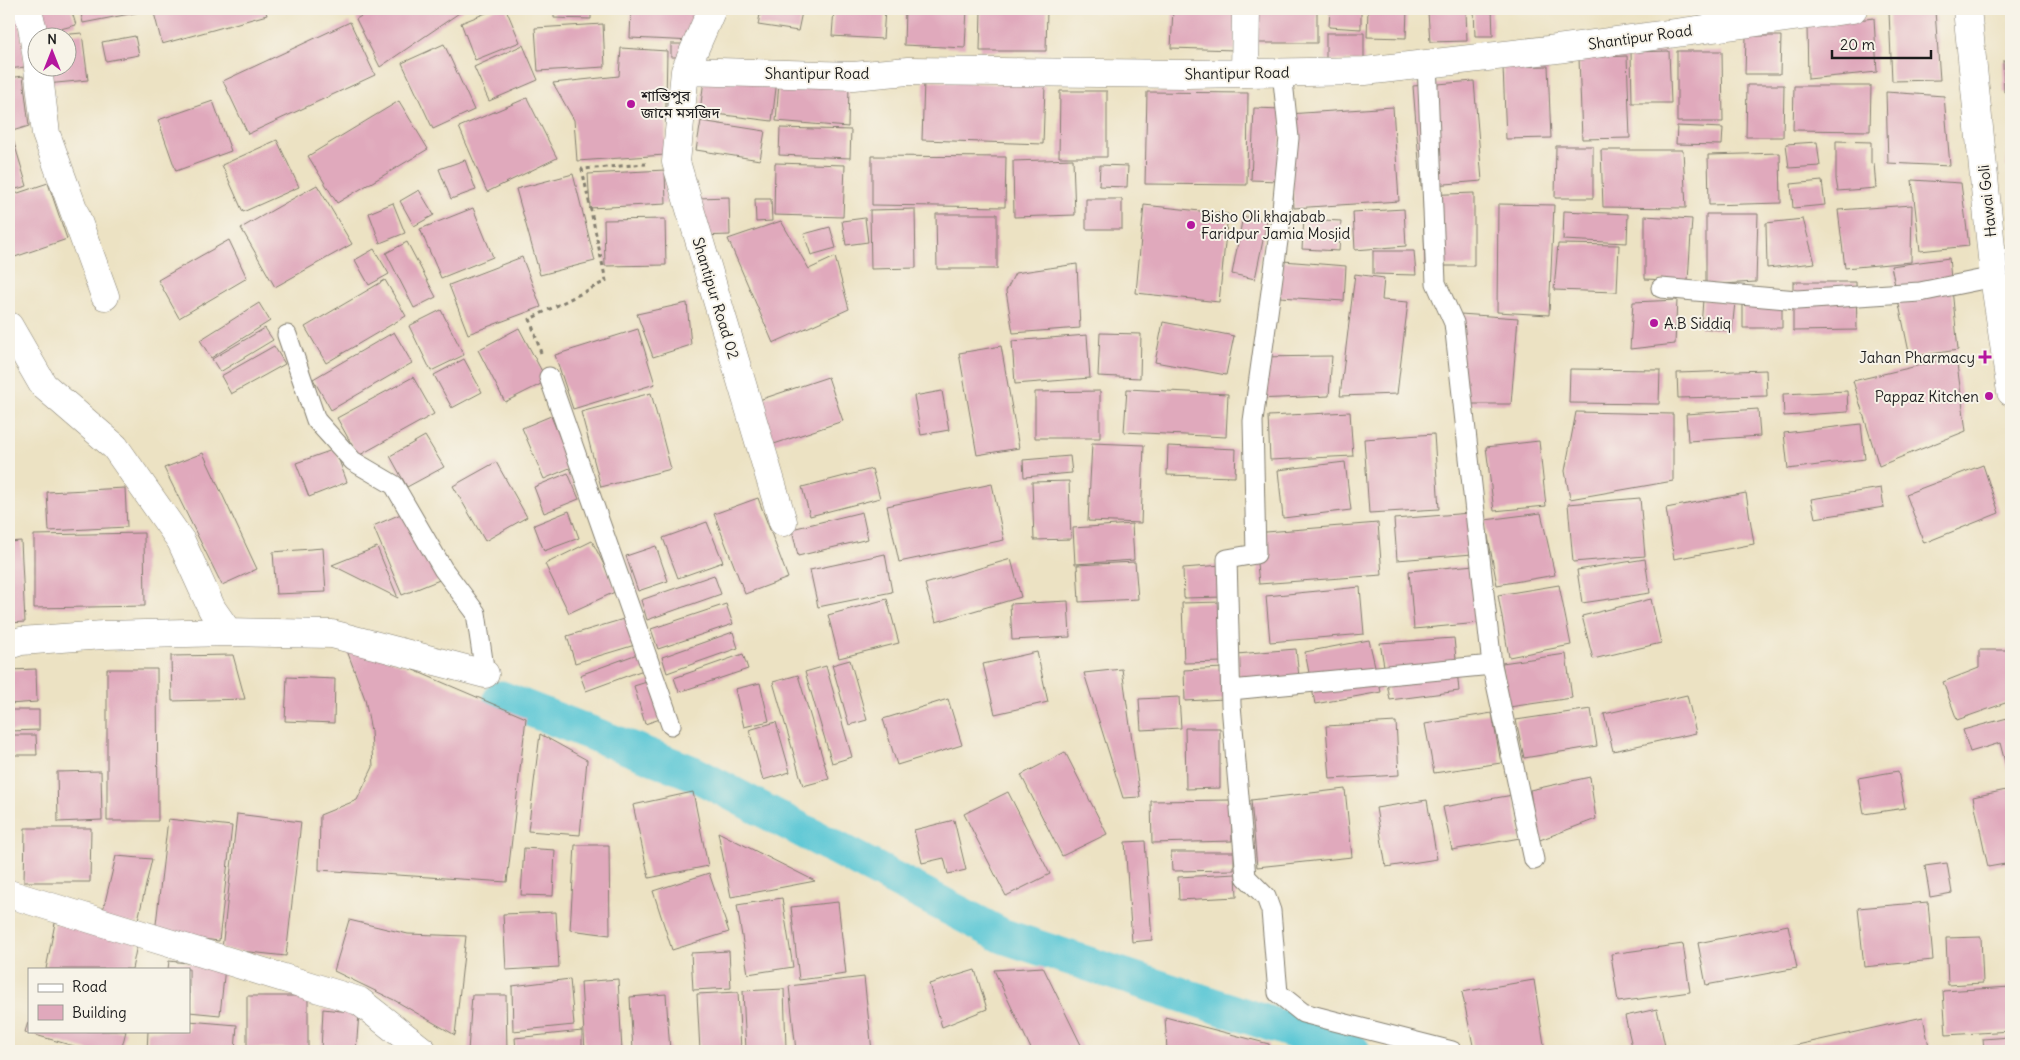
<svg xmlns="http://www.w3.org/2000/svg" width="2020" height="1060" font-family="Delius,'Noto Sans Bengali',sans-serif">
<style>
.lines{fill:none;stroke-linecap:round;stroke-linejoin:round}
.canal{stroke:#5cc7d5;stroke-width:35}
.building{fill:#e0a9bc}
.lane-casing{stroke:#847f70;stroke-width:21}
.street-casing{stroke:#847f70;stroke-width:29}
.path{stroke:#847f70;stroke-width:3;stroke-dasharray:4 4;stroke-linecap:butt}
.lane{stroke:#fff;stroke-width:19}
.street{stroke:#fff;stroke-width:28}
.poi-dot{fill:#b5179e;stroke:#f7f3e8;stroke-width:2}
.labels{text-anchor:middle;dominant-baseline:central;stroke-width:4;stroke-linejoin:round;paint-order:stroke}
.street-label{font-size:15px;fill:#1c1c1c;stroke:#f7f3e8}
.poi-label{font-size:15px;fill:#1c1c1c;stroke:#f7f3e8;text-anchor:start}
</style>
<rect width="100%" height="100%" fill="#f7f3e8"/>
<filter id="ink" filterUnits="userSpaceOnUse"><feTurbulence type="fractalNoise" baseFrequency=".02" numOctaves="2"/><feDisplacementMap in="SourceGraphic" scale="10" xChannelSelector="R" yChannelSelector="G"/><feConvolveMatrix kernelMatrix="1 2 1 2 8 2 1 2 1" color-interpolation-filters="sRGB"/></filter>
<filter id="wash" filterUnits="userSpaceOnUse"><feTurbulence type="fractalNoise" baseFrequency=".0096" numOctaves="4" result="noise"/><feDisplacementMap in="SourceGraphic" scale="20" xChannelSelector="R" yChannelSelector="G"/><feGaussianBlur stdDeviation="1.12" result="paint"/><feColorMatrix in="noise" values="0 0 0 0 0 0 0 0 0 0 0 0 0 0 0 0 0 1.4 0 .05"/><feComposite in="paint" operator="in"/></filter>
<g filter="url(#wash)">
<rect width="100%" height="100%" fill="#ece2c3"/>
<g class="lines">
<path class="canal" d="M501,698L693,773L1003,936L1353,1051"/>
</g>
<g id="blocks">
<path class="building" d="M9,9H19L25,67L9,69Z
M39,9H71L76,25L45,33Z
M80,9H144L145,11L83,23Z
M153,9H265L267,15L162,44Z
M374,9H465L380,67L356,19Z
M496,9H506L520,42L475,60L461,23Z
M554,9H591V19L554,18Z
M631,9H696L694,41L630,38Z
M761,9H783L802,12L798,31L758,25Z
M834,9H885L883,39L832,36Z
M905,9H967L965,48L904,45Z
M981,9H1047L1046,51H980Z
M1173,9H1237L1235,50L1171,48Z
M1254,9H1317V43H1254Z
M1330,9H1361V29L1329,27Z
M1368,9H1407L1406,38L1367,37Z
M1474,9H1492L1493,36H1475Z
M1533,9H1589V12L1533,11Z
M1466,11L1467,41L1430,42L1428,12Z
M1935,11L1940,80L1892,81L1889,12Z
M1874,18L1877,72L1808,79L1807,26Z
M350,22L375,75L248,134L223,81Z
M603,24L605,67L538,71L535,28Z
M82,33L88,80L46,84L44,68H68V38L47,36Z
M1326,33H1364V61L1326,60Z
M135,36L139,55L106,61L102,42Z
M1746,36H1781L1780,74H1745Z
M444,44L474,110L433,129L402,63Z
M671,44H686V57H671Z
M523,45L538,80L489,101L474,67Z
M621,48L667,51L665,155L577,161L574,120L553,83L619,76Z
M1669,51L1671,103H1632L1631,52Z
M1677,51H1722L1723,122H1677Z
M1627,56L1630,138L1582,139L1579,58Z
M2003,61H2011V94L2004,92Z
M1548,66L1551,138L1506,139L1503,67Z
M705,71L777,80L772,121L700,112Z
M23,76L29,126L9,132V78Z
M924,81L1045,86L1043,144L922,140Z
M1474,81L1482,181L1421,186L1413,86Z
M779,82L849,85L848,127L776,121Z
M1747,85H1784L1783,137H1746Z
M1794,86H1871L1870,131L1793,130Z
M1060,91H1107V157H1059Z
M1147,92L1248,93L1247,185L1145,184Z
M1886,92L1944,96L1950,166L1888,163Z
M527,98L557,158L487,192L459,127Z
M213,101L231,151L176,171L158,120Z
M399,101L428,149L337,203L308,156Z
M1393,107L1399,201L1294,208L1288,114Z
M1254,108L1282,109L1279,181L1251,180Z
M701,121L765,131L760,160L696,150Z
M1677,126L1723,128L1722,145L1676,144Z
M780,128L851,130L850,158L779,155Z
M2010,132H2011V167H2006Z
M12,136L27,186L9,191V137Z
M277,140L299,187L243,212L222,165Z
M1836,141L1871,142V164L1874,163L1876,188L1838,191L1836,179Z
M1817,142L1820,166L1789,168L1786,144Z
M1556,146H1593V198H1555Z
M1601,150H1683L1686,208L1603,207Z
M1780,153L1781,203L1709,205L1708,155Z
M872,156L1006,157L1005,207L872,205Z
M1073,159L1075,215L1014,217L1013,161Z
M465,160L476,190L451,199L439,169Z
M775,163L845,165L843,217L774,215Z
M1100,165L1128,166L1127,187L1099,186Z
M665,170L666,204L590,208L588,174Z
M573,174L595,261L540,275L516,189Z
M1912,180L1961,183L1969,246L1920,251Z
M1822,181L1825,205L1793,208L1791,184Z
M48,183L67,239L9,259V196Z
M317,185L352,244L275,287L241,228Z
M419,190L434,215L414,226L400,201Z
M1474,193V266H1425L1423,195Z
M729,197L730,235L699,236L698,198Z
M755,199H771L772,221L756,222Z
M1086,199H1122V229H1086Z
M393,203L405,233L380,243L369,213Z
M1498,204L1554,205L1549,315L1497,312Z
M1144,205L1228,214L1219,302L1136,293Z
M1912,205L1911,262L1845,268L1838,210Z
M473,208L493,257L441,278L420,229Z
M915,209L916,268L871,269L870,210Z
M1404,209L1406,246L1355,250L1353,212Z
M1564,211L1628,214L1627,243L1563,240Z
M936,214H997V269H937Z
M1706,214H1758L1756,282L1706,285Z
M1243,216L1267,221L1255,279L1232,274Z
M1645,216L1692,219L1688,281L1645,279Z
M865,218L868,242L846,245L842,221Z
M665,219L666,265L605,266L604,220Z
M1304,219L1341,221L1339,251L1302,249Z
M1803,219L1815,263L1767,268L1766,223Z
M781,221L809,269L835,257L849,309L773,343L728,239Z
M830,227L836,248L811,255L804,234Z
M229,240L247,278L179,318L158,280Z
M407,242L436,297L414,308L386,253Z
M1558,244L1619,245L1617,292L1554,290Z
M374,249L389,274L369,285L355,260Z
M1373,251H1414L1416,275L1373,274Z
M522,257L541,307L468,334L449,285Z
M1949,258L1958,350L1910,357L1891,266Z
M1283,261L1346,266L1344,301L1280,297Z
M2011,261V307L1995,262Z
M1077,264L1080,328L1013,333L1006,291L1015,273Z
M1355,274L1384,278L1382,300L1408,302L1397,394L1340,396Z
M385,280L406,316L326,363L305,327Z
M1793,282H1856L1857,330L1793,331Z
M1703,299L1735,302L1732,331L1701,328Z
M1677,300L1675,344L1630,349L1633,302Z
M259,303L270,321L211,358L200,340Z
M687,303L691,345L653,357L637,314Z
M1743,305H1782V328H1743Z
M441,310L464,355L431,371L409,326Z
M1460,314L1518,318L1511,404H1453Z
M1163,322L1234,336L1226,375L1155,362Z
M265,328L273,340L220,372L212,359Z
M519,328L547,381L505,402L478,350Z
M638,329L655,384L573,409L555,355Z
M394,332L412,363L331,410L313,379Z
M1100,333L1141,334L1140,378L1098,376Z
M1087,335L1090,378L1015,384L1012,341Z
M274,346L285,364L231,394L221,376Z
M1001,346L1019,448L977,455L959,353Z
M1332,356L1329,396L1256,399L1254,357Z
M1956,357L1966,431L1879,466L1853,381Z
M464,359L482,392L452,408L434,375Z
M1570,369L1660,370L1659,404L1569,403Z
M1766,370L1767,396L1678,398L1677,373Z
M413,377L434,414L358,456L337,418Z
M828,377L843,421L774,444L759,400Z
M1127,389L1228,394L1226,437L1124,432Z
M942,391L949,430L921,435L914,396Z
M1100,391V438H1035V392Z
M1847,391L1848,412L1784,416L1783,394Z
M651,393L671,469L601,487L581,412Z
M1758,409L1760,436L1688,441L1686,414Z
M1350,412L1353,456L1270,460L1268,416Z
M1576,412L1673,414V481L1570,499L1565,471Z
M551,416L572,467L544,479L522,428Z
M1861,424L1865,459L1788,469L1784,433Z
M1434,434L1439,509L1369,513L1364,439Z
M425,436L444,467L407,487L390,456Z
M1539,441L1546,506L1494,511L1486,447Z
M1092,443L1144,445L1141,523L1088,521Z
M1168,446L1236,449L1235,477L1167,475Z
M335,449L347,482L309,497L296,463Z
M203,453L257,569L222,585L164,468Z
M1070,456L1072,473L1024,477L1023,460Z
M496,462L527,517L485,541L453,486Z
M1345,462L1351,510L1283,518L1278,470Z
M1983,465L1999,513L1924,543L1906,494Z
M872,469L880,498L810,516L802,487Z
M568,473L579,499L544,513L534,487Z
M1069,481L1071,539L1034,540L1032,482Z
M992,484L1004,540L899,562L887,506Z
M125,488L127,527L49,531L47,492Z
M1881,488L1884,507L1815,518L1811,499Z
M1746,493L1754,544L1674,559L1666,508Z
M758,498L788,578L745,594L714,514Z
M1640,498L1645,556L1573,562L1568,504Z
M417,507L447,577L402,595L373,526Z
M569,511L579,538L544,551L534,525Z
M862,512L868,539L798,556L792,529Z
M1470,513L1473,554L1397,560L1394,519Z
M1541,513L1555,575L1497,585L1485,520Z
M707,522L723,562L678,578L663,538Z
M1378,523L1382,575L1259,584L1254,533Z
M1132,524L1134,560L1075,564L1073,528Z
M144,533L145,606L34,608V535Z
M21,541L25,622L9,623V542Z
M592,541L617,591L569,613L545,564Z
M656,546L668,581L638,591L626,556Z
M377,547L398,598L332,565Z
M323,548L326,592L276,594L273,552Z
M885,554L892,592L818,607L810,570Z
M1011,559L1021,597L936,622L925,584Z
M1645,559L1650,593L1582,603L1577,570Z
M1135,562L1138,599L1079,602L1077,565Z
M1485,564L1490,622L1414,629L1409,571Z
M1222,565L1224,597L1184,598L1183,568Z
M714,575L721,594L647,620L641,600Z
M1559,585L1571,645L1509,657L1498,595Z
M1360,587L1364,634L1270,642L1266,596Z
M887,599L899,643L839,658L828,615Z
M1651,599L1661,643L1593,659L1582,616Z
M1068,601L1070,637L1012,640L1010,604Z
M1222,602L1224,662L1184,663L1182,603Z
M726,604L733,624L658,649L651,629Z
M627,618L635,645L575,663L567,636Z
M733,632L738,648L667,673L662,657Z
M1454,638L1459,691L1390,700L1380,643Z
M343,640L526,718L507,882L319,870L320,815L357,800L373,767L371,731L365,699Z
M1369,640L1381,692L1315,704L1305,652Z
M1296,649L1299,677L1239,682L1237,654Z
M1979,650H2010L2011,655V701L1957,720L1943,682L1979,668Z
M1037,652L1048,702L995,714L983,664Z
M640,653L646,669L586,691L580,675Z
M743,654L748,669L679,692L674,678Z
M1566,654L1572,698L1509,707L1502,663Z
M233,655L245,699L172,701L171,656Z
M850,660L867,720L849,725L832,665Z
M826,666L852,757L832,763L805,672Z
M1223,668L1225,699L1185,701L1184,670Z
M36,669L37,702L9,704V670Z
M107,669H157L158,821H107Z
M1122,669L1140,797L1123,798L1084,673Z
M798,675L829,779L803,786L773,682Z
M287,677L335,679L334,723L285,721Z
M653,680L663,718L645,724L634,686Z
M760,683L769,721L744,727L735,689Z
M1687,695L1696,733L1613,751L1604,714Z
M1179,697L1181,728L1141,730L1139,699Z
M948,699L962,745L897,765L883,719Z
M1591,709L1597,746L1524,758L1516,720Z
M9,710H39V730L9,731Z
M1492,713L1501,763L1434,773L1425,724Z
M2011,717V769L2007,770L2000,743L1970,752L1963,730Z
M776,722L790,772L763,780L749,730Z
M1396,722L1399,775L1330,779L1326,726Z
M1185,728H1220V788L1186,789Z
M540,734L587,760L580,835L528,831Z
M9,735H36L37,755H9Z
M1065,752L1107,834L1062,856L1021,775Z
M101,771L102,820L58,822L57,772Z
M1898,771L1905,808L1864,814L1858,778Z
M1590,777L1596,819L1537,841L1530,790Z
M1345,789L1352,857L1257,867L1251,800Z
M2011,789V863L1988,867L1973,797Z
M693,792L708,866L649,878L633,805Z
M1008,792L1050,874L1006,896L964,814Z
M1513,795L1520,838L1452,850L1443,807Z
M1231,800L1232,841L1152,843L1151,801Z
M1427,800L1437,859L1386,867L1376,808Z
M237,814L301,822L286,956L222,949Z
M168,819L232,826L219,941L155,933Z
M954,820L966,870L948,874L944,858L922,863L914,830Z
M25,828H91L90,882H24Z
M718,832L815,881L731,897Z
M1145,841L1152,940L1132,942L1125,842Z
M575,845H609L610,935L570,930Z
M524,848L555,850L553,896L521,895Z
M1171,852H1234V870L1172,871Z
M116,856L152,859L137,924L101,919Z
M1947,863L1952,893L1930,897L1925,866Z
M709,873L729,932L672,950L653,891Z
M1236,874L1237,897L1179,900L1178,877Z
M782,898L793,967L748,974L737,905Z
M838,902L846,974L799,980L791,907Z
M1928,902L1933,960L1864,967L1858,908Z
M556,912L559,967L506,970L503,914Z
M349,920L408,934L466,936L455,1035L394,1000L334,971Z
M55,923L138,940L132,969H46Z
M1788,925L1797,968L1706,985L1698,943Z
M1981,937L1983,983L1948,985L1946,938Z
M1683,944L1690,992L1618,1002L1611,954Z
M729,951L731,988L693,990L691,953Z
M169,961L225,967L220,1015L189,1012V969H168Z
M1043,967L1084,1051H1032L994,970Z
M975,970L987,1009L942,1027L929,984Z
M864,977L872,1051H796L789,986Z
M570,979L574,1025L513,1031L512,986Z
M618,979L622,1051H585L581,982Z
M1534,980L1545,1051L1474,1050L1462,992Z
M2011,987V1031L1946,1035L1943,991Z
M784,989L786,1048L746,1050L743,991Z
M738,992L741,1050L700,1051L697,994Z
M666,994L670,1051H633L630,997Z
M472,995H506L507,1051H468Z
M247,996H308V1048H247Z
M323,1009L359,1013L356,1051H321Z
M1657,1009L1666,1051H1633L1625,1016Z
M1165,1017L1269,1044V1051H1167Z
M1923,1017L1930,1051H1785L1784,1048Z
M189,1021L237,1025L235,1051H147L148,1031H189Z
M28,1022L29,1031H126L121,1051H91L25,1032Z
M582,1031V1051H516L515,1038Z
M2011,1037V1051H1984L1983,1039Z"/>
</g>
</g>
<g filter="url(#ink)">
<use href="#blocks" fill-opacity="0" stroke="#847f70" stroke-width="1"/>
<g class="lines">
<g class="lane-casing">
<path id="lane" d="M1427,63L1436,283L1454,323L1492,665
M1282,72L1289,138L1281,219L1253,421L1256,554L1227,559L1231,705L1246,877L1266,897L1271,911L1278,993L1303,1013L1452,1051
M1661,288L1797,300L1920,292L1994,277
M287,335L316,420L353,461L394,485L443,569L476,613L485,674
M549,377L671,725
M1231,690L1492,665L1534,860"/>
</g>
<g class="street-casing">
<path id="street" d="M27,9L32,26L38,65
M712,9L685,71L853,76L908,71L1186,74L1365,71L1557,49L1853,9
M1967,9L1994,277L2011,392
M38,68L46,134L105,296
M685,71L676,162L783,522
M1245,73L1246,9
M9,326L43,385L115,447L181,541L212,609L228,632L332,634L485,674
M9,645L21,641L103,635L228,632
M9,894L359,1001L423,1051"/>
</g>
<path class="path" d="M541,353L530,319L606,281L582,169L646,164"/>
<use href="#lane" class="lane"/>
<use href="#street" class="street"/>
</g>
</g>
<g class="poi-dot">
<circle cx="631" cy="104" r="5"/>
<circle cx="1191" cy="225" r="5"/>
<circle cx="1654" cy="323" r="5"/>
<path d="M1982.5 349.5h5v5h5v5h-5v5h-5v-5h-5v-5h5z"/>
<circle cx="1989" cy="396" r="5"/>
</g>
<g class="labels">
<g class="street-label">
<text transform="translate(1640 37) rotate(-8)">Shantipur Road</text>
<text x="817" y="73">Shantipur Road</text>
<text transform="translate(1237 73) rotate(-1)">Shantipur Road</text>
<text transform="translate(1987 201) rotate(-96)">Hawai Goli</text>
<text transform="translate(716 298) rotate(73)">Shantipur Road 02</text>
</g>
<g class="poi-label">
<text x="641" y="95">শান্তিপুর<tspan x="641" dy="17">জামে মসজিদ</tspan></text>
<text x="1201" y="216">Bisho Oli khajabab<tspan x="1201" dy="17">Faridpur Jamia Mosjid</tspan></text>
<text x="1664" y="323">A.B Siddiq</text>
<text x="1975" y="357" text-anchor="end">Jahan Pharmacy</text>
<text x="1979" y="396" text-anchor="end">Pappaz Kitchen</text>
</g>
</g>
<rect width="2020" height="1060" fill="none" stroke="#f7f3e8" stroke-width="30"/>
<rect x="28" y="968" width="162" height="65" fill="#f7f3e8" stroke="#9f9d96"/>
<rect x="38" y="984" width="25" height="8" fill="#ffffff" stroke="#9f9d96"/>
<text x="72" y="992" font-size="15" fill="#1c1c1c">Road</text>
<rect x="38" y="1005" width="25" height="15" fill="#e0a9bc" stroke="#9f9d96"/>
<text x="72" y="1018" font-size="15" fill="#1c1c1c">Building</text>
<g transform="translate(52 52)"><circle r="24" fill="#f7f3e8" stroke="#9f9d96"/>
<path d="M0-4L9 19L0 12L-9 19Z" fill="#b5179e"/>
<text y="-8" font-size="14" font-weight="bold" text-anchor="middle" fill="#1c1c1c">N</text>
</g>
<path d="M1832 50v8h99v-8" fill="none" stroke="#1c1c1c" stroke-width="2.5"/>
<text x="1840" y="50" font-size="15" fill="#1c1c1c" stroke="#f7f3e8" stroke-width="4" paint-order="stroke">20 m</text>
</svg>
